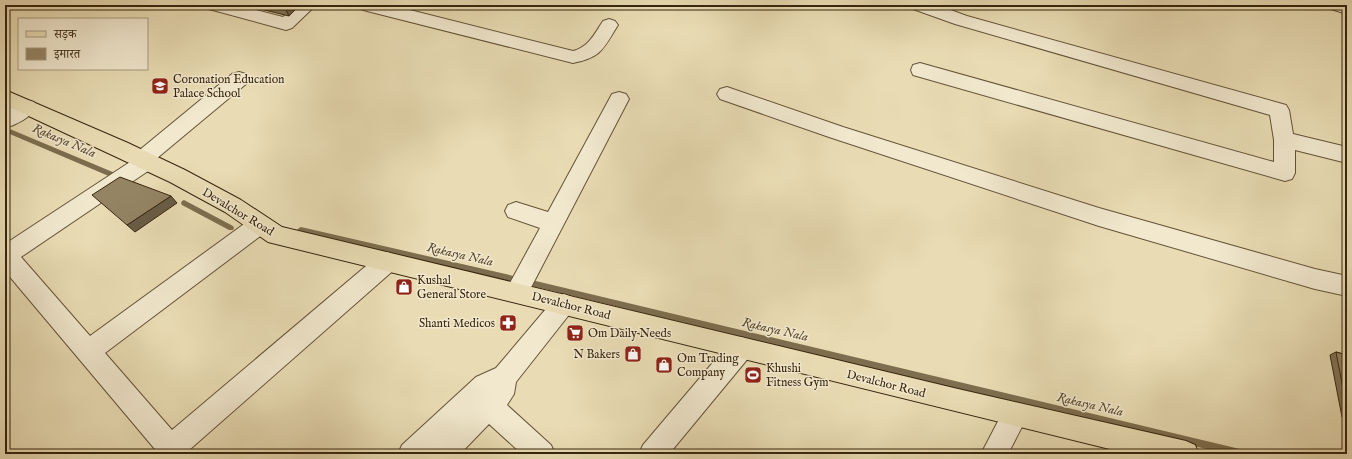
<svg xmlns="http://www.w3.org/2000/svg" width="1352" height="459" font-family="'IM FELL English','Noto Serif Devanagari',serif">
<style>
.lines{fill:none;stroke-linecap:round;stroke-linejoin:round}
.stream{fill:#7d6e4f;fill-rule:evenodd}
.minor-casing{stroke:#645337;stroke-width:2}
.major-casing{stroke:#37250d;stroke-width:2}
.minor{fill:#f1e8ce;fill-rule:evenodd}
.major{fill:#e9dcb4;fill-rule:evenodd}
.wall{fill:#7f7256;stroke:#37250d}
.shaded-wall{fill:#685c46;stroke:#37250d}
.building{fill:#948464;stroke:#37250d}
.labels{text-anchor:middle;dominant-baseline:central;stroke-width:3;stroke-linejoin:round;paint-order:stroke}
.poi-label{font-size:12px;fill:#37250d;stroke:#f1e8ce;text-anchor:start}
.street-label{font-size:12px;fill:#37250d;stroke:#f1e8ce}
.water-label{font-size:13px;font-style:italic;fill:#5a492e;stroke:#f1e8ce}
</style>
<rect width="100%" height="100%" fill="#e9dcb4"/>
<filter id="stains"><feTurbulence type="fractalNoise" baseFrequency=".005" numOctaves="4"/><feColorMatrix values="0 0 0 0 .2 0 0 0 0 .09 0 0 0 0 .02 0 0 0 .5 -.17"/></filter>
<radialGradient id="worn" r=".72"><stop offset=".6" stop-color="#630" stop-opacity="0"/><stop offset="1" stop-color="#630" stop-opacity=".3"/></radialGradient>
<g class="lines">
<path class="stream" d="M5,127L115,173L116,175L115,177H111L5,132Z
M184,200L233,226L234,228L233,230H229L182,205L181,203L182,201Z
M301,227L540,282L1244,450L1247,451L1248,454H1227L540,288L301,233L299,232L297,230L299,228Z"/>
<g class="minor-casing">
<path id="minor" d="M206,5H237L283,17L296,5H316L292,28L286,30L209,9Z
M358,5H390L573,51C589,47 595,33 603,21L609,19L615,21L618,25C603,49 602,57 573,63L367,11L361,9Z
M910,5H937L967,16L1286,105L1289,110L1293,134L1347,147V163L1295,150V173L1292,179L1285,181L913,75L911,70L913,65L920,63L1274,162V140L1270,115L955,24L913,9Z
M1328,5H1347V14L1331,9Z
M239,72L246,74L248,79L246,84L156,159L157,161L154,167L21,257L90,336L251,219L259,216L267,219L270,225L267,231L105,353L172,430L379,255L387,252L395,255L398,262L395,269L188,451L189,454H159L5,271V244L133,160L136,153L232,74Z
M727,87L843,127L1099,208L1315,269L1347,276V296L1315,289L1099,226L829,137L720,99L717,94L720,89Z
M619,92L626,94L629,99L525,299L517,302L509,299L505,292L540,228L508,217L505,211L508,205L516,202L548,212L612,94Z
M27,100L34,102L37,107C31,117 16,125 5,128V111L20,102Z
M564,294L572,297L576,304L572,311L516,382L514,394L507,405L551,445L555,454H522L489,424L460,454H398L402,445L476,377L496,368L556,297Z
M741,337L750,340L753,348L750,356L669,454H639L643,445L732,340Z
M1015,403L1024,406L1028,415L1008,454H981L1006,406Z"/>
</g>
<g class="major-casing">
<path id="major" d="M5,90L128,143L185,170L241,200L282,227L958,389L1186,441L1195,445L1199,454H1130L276,244L268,242L225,212L170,182L5,105Z"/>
</g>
<use href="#minor" class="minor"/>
<use href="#major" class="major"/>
</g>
<path class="wall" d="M244,5H300L289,16Z
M1336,352L1347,355V418L1342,417L1330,355Z"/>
<path class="shaded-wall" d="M288,5H300L289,16L285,8Z
M171,196L177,203L135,232L127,225Z"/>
<path class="building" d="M272,5H288L285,8Z
M120,177L171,196L127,225L92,195Z
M1336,352L1347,355V409Z"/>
<defs>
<g id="school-square" transform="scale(0.9)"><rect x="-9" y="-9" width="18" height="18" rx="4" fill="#8f2418" stroke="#f1e8ce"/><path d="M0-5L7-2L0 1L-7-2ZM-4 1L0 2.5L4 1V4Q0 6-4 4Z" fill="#fff"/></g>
<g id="shop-square" transform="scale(0.9)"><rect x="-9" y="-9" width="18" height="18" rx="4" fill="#8f2418" stroke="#f1e8ce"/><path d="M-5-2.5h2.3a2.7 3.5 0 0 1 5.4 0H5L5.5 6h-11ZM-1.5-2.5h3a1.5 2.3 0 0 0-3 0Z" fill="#fff"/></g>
<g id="pharmacy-square" transform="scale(0.9)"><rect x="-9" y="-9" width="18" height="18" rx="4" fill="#8f2418" stroke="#f1e8ce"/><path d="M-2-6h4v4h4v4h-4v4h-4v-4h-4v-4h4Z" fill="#fff"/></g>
<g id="supermarket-square" transform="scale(0.9)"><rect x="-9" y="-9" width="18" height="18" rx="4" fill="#8f2418" stroke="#f1e8ce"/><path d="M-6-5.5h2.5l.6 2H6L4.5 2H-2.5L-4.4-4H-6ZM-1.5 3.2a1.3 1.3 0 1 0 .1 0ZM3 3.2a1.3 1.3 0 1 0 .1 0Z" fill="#fff"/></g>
<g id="stadium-square" transform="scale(0.9)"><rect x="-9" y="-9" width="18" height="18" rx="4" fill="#8f2418" stroke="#f1e8ce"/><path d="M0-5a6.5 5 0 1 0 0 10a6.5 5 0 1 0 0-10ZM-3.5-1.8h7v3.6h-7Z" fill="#fff"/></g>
</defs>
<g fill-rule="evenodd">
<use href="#school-square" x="160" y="86"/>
<use href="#shop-square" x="404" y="287"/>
<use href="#pharmacy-square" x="508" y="323"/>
<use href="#supermarket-square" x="575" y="333"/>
<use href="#shop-square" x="633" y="354"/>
<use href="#shop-square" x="664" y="365"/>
<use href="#stadium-square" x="753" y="375"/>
</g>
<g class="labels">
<g class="poi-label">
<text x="173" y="79">Coronation Education<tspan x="173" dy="14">Palace School</tspan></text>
<text x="417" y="280">Kushal<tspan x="417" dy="14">General Store</tspan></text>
<text x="495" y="323" text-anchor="end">Shanti Medicos</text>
<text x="588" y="333">Om Daily Needs</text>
<text x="620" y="354" text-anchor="end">N Bakers</text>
<text x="677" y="358">Om Trading<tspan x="677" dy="14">Company</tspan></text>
<text x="766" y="368">Khushi<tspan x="766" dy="14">Fitness Gym</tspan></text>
</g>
<g class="street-label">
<text transform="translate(238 212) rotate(31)">Devalchor Road</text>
<text transform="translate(571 306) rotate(14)">Devalchor Road</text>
<text transform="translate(886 384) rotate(14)">Devalchor Road</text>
</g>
<g class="water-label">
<text transform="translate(64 141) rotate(23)">Rakasya Nala</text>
<text transform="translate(460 255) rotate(13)">Rakasya Nala</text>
<text transform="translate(775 330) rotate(13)">Rakasya Nala</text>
<text transform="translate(1090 405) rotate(13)">Rakasya Nala</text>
</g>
</g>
<rect width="1352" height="459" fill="none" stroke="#e9dcb4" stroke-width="20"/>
<rect x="6" y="6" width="1340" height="447" fill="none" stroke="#37250d" stroke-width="2"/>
<rect x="10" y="10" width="1332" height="439" fill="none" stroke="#37250d"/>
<rect x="18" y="18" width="130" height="52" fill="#f1e8ce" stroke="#a79a81"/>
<rect x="26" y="31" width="20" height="6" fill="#e9dcb4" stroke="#a79a81"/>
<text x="54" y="38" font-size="12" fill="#37250d">सड़क</text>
<rect x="26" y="48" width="20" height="12" fill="#948464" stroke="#a79a81"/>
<text x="54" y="58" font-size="12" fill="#37250d">इमारत</text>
<rect width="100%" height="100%" filter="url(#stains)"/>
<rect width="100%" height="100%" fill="url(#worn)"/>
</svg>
